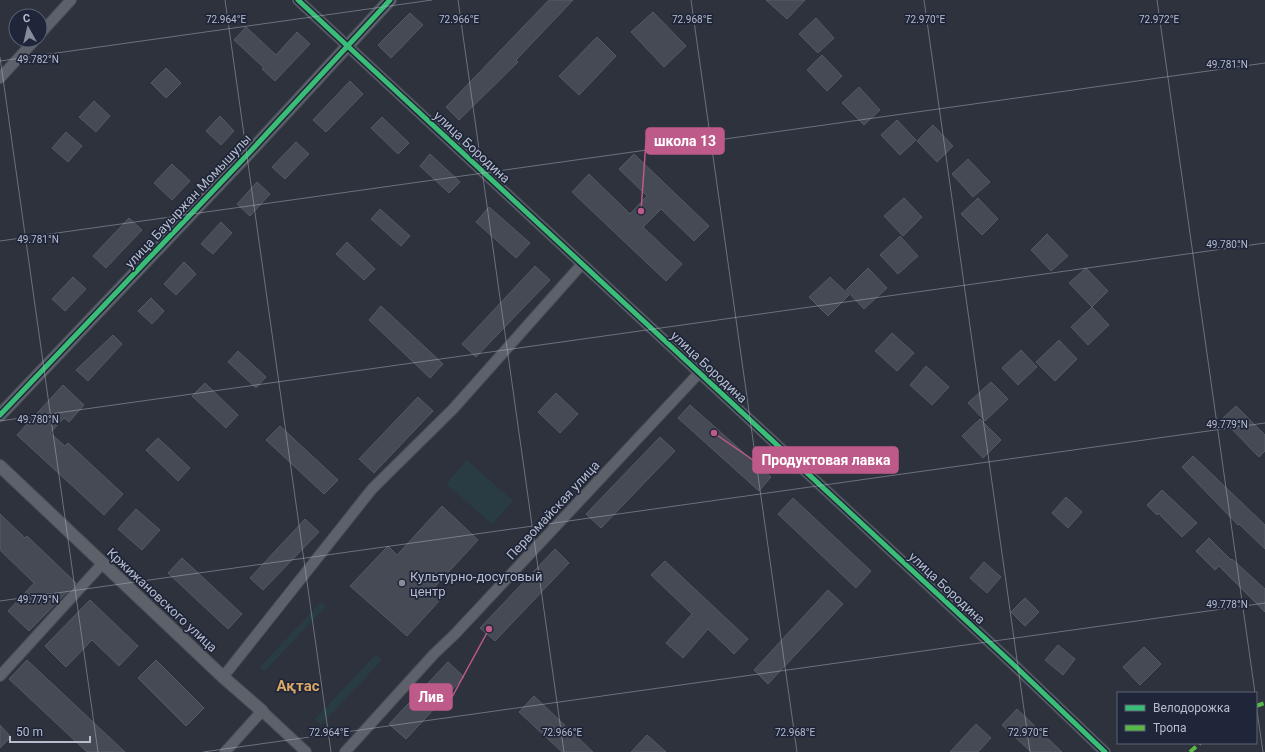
<svg xmlns="http://www.w3.org/2000/svg" width="1265" height="752" font-family="Roboto,sans-serif">
<style>
.green{fill:#293c44}
.building{fill:#464a54;stroke:#555a65}
.lines{fill:none;stroke-linecap:round;stroke-linejoin:round}
.minor-casing{stroke:#494d55;stroke-width:12}
.tertiary-casing{stroke:#494d55;stroke-width:14}
.minor{stroke:#5d616a;stroke-width:10}
.tertiary{stroke:#5d616a;stroke-width:12}
.quiet{stroke:#58b947;stroke-width:4;stroke-dasharray:8 4;stroke-linecap:butt}
.cycleway-casing{stroke:#1f2639;stroke-width:8}
.cycleway{stroke:#3abd76;stroke-width:5}
.ticks{fill:none;stroke:#b7bdcd;stroke-width:1;stroke-opacity:0.45}
.poi-dot{fill:#878c9b;stroke:#1f2639;stroke-width:1.5}
.labels{text-anchor:middle;dominant-baseline:central;stroke-width:3.5;stroke-linejoin:round;paint-order:stroke}
.street-label{font-size:13px;fill:#b7bdcd;stroke:#1f2639}
.poi-label{font-size:13px;fill:#b7bdcd;stroke:#1f2639;text-anchor:start}
.quarter-label{font-size:15px;font-weight:bold;fill:#dba764;stroke:#1f2639}
.ticks-label{font-size:10px;text-anchor:middle;fill:#b7bdcd;stroke:#1f2639;stroke-width:3.5;stroke-linejoin:round;paint-order:stroke}
.leader{fill:none;stroke:#be5a89;stroke-width:1.5}
.callout-dot{fill:#be5a89;stroke:#1f2639;stroke-width:1.5}
.callout{fill:#be5a89;stroke:#be5a89;stroke-width:1.5}
.callout-label{font-size:14px;text-anchor:middle;font-weight:bold;fill:#fff}
</style>
<rect width="100%" height="100%" fill="#2d323d"/>
<path class="green" d="M467,460L513,501L492,524L446,484Z
M321,602L326,606L265,671L260,667Z
M376,654L382,660L321,725L315,719Z"/>
<path class="building" d="M549,0H573L516,60L518,62L459,120L446,107Z
M766,0H805L787,19Z
M653,12L686,46L664,67L631,32Z
M410,13L423,25L391,58L378,45Z
M816,18L834,38L818,53L799,34Z
M246,27L276,55L297,32L310,44L275,81L262,69L264,68L234,40Z
M597,37L616,56L579,95L559,76Z
M822,55L842,76L827,91L807,70Z
M166,68L181,83L166,98L151,83Z
M350,81L363,94L326,132L313,120Z
M859,87L880,110L864,125L842,103Z
M94,101L110,116L96,132L79,117Z
M220,116L234,131L221,145L206,131Z
M382,117L409,143L398,154L371,128Z
M897,120L916,140L900,155L881,135Z
M933,125L953,146L937,162L917,141Z
M66,132L82,146L68,162L52,148Z
M296,142L309,154L285,179L272,167Z
M430,154L460,182L449,193L420,166Z
M634,154L709,226L694,241L661,209L643,227L682,264L666,281L572,192L589,174L630,214L647,196L619,169Z
M968,159L990,182L973,197L952,174Z
M172,164L190,181L172,200L154,183Z
M257,182L270,194L250,216L237,204Z
M904,198L922,217L903,236L884,216Z
M978,198L998,219L982,235L961,214Z
M489,207L530,243L516,258L476,222Z
M380,209L410,236L401,246L371,219Z
M129,218L142,230L106,268L93,256Z
M221,222L232,233L213,254L201,244Z
M1047,234L1068,256L1051,271L1031,250Z
M900,236L918,256L898,274L880,255Z
M347,242L375,269L364,280L336,254Z
M184,262L196,274L176,295L164,284Z
M535,266L550,280L476,357L462,344Z
M868,268L887,288L864,309L846,290Z
M1086,268L1108,291L1092,307L1069,283Z
M73,277L86,289L65,311L52,299Z
M830,277L849,295L828,316L809,297Z
M151,298L164,311L152,324L138,311Z
M381,306L443,364L430,378L369,320Z
M1092,307L1109,325L1088,345L1071,327Z
M892,333L914,353L897,371L875,351Z
M113,335L122,344L88,381L76,370Z
M1059,340L1077,359L1055,381L1036,362Z
M1021,350L1037,367L1018,385L1002,368Z
M238,351L266,377L256,388L228,362Z
M926,366L949,387L932,405L910,385Z
M991,382L1008,399L985,421L968,403Z
M205,383L238,415L226,428L192,396Z
M63,385L84,405L69,422L64,418L50,433L65,446L68,443L123,494L104,515L17,435Z
M556,393L578,414L560,433L538,412Z
M418,397L433,411L374,473L359,459Z
M690,405L771,477L759,491L678,418Z
M1236,406L1265,435V451L1259,457L1222,419Z
M980,419L1001,440L983,458L962,436Z
M280,426L338,480L324,494L266,440Z
M660,437L675,451L601,528L586,514Z
M158,438L190,468L178,481L146,450Z
M1193,456L1265,525V549L1239,524L1238,525L1182,467Z
M1162,490L1197,523L1182,537L1158,513L1157,515L1147,505Z
M1066,497L1082,512L1068,528L1052,513Z
M793,498L871,571L856,588L778,514Z
M442,506L478,540L432,590L441,599L407,636L350,586L388,546L397,555Z
M136,509L160,530L142,550L118,529Z
M0,514L25,538L27,536L76,583L29,631L8,611L34,583L0,550Z
M305,519L319,532L263,590L250,578Z
M1209,538L1231,560L1232,559L1265,589V612L1219,566L1215,570L1196,551Z
M555,549L569,563L495,641L480,628Z
M182,558L242,614L228,629L168,573Z
M665,561L748,639L734,654L708,629L683,658L666,643L692,614L651,575Z
M984,562L1001,577L987,593L970,578Z
M828,590L843,604L768,684L754,670Z
M1025,598L1039,612L1025,626L1011,612Z
M90,600L138,646L119,666L92,640L66,667L45,646Z
M1058,645L1075,659L1063,675L1045,660Z
M1144,647L1161,664L1140,685L1123,667Z
M27,660L125,752H87L9,679Z
M156,660L204,708L186,726L138,678Z
M448,662L464,677L406,739L389,724Z
M534,696L593,752H562L519,712Z
M1017,709L1062,752H1031L1002,725Z
M976,724L991,738L978,752H950Z
M0,725L11,737L0,748Z
M647,735L666,752H631Z"/>
<g class="lines">
<g class="minor-casing">
<path id="minor" d="M298,0L1015,666L1105,752
M40,34L71,0
M0,78L35,40
M0,676L103,563
M223,677L372,489L453,409L582,264
M225,752L262,711L306,752
M345,752L434,654L455,634L699,373"/>
</g>
<g class="tertiary-casing">
<path id="tertiary" d="M0,415L248,154L390,0
M0,466L223,677L262,711"/>
</g>
<use href="#minor" class="minor"/>
<use href="#tertiary" class="tertiary"/>
<path class="quiet" d="M1256,706L1265,703
M1190,752L1200,743"/>
<g class="cycleway-casing">
<path id="cycleway" d="M298,0L1015,666L1105,752
M0,415L248,154L390,0"/>
</g>
<use href="#cycleway" class="cycleway"/>
</g>
<path class="ticks" d="M225,0L331,752M458,0L564,752M691,0L797,752M924,0L1030,752M1157,0L1255,693M0,57L98,752M0,61L432,0M0,241L1265,63M0,421L1265,243M0,601L1265,423M1256,704L1263,752M203,752L1265,603"/>
<circle class="poi-dot" cx="402" cy="583" r="4"/>
<g class="labels">
<g class="street-label">
<text transform="translate(472 147) rotate(43)">улица Бородина</text>
<text transform="translate(188 201) rotate(-47)">улица Бауыржан Момышулы</text>
<text transform="translate(709 367) rotate(43)">улица Бородина</text>
<text transform="translate(553 510) rotate(-47)">Первомайская улица</text>
<text transform="translate(947 588) rotate(43)">улица Бородина</text>
<text transform="translate(162 600) rotate(43)">Кржижановского улица</text>
</g>
<g class="poi-label">
<text x="410" y="576">Культурно-досуговый<tspan x="410" dy="15">центр</tspan></text>
</g>
<g class="quarter-label">
<text x="298" y="686">Ақтас</text>
</g>
</g>
<g class="ticks-label">
<text x="226" y="23">72.964°E</text>
<text x="459" y="23">72.966°E</text>
<text x="692" y="23">72.968°E</text>
<text x="925" y="23">72.970°E</text>
<text x="1159" y="23">72.972°E</text>
<text x="38" y="63">49.782°N</text>
<text x="1227" y="68">49.781°N</text>
<text x="38" y="243">49.781°N</text>
<text x="1227" y="248">49.780°N</text>
<text x="38" y="423">49.780°N</text>
<text x="1227" y="428">49.779°N</text>
<text x="38" y="603">49.779°N</text>
<text x="1227" y="608">49.778°N</text>
<text x="329" y="736">72.964°E</text>
<text x="562" y="736">72.966°E</text>
<text x="795" y="736">72.968°E</text>
<text x="1028" y="736">72.970°E</text>
</g>
<path class="leader" d="M641 211L646 141M714 433L753 460M489 629L452 697"/>
<g class="callout-dot">
<circle cx="641" cy="211" r="4"/>
<circle cx="714" cy="433" r="4"/>
<circle cx="489" cy="629" r="4"/>
</g>
<g class="callout">
<rect x="646" y="128" width="78" height="26" rx="4"/>
<rect x="753" y="447" width="145" height="26" rx="4"/>
<rect x="410" y="684" width="42" height="26" rx="4"/>
</g>
<g class="callout-label">
<text x="685" y="146">школа 13</text>
<text x="826" y="465">Продуктовая лавка</text>
<text x="431" y="702">Лив</text>
</g>
<rect x="1117" y="692" width="140" height="52" fill="#1f2639" stroke="#5c6274"/>
<rect x="1125" y="705" width="20" height="6" fill="#3abd76" stroke="#5c6274"/>
<text x="1153" y="712" font-size="12" fill="#b7bdcd">Велодорожка</text>
<rect x="1125" y="725" width="20" height="6" fill="#58b947" stroke="#5c6274"/>
<text x="1153" y="732" font-size="12" fill="#b7bdcd">Тропа</text>
<g transform="translate(28 28) rotate(352)"><circle r="19" fill="#1f2639" stroke="#5c6274"/>
<path d="M0-3L7 15L0 10L-7 15Z" fill="#878c9b"/>
<text y="-6" font-size="11" font-weight="bold" text-anchor="middle" fill="#b7bdcd">С</text>
</g>
<path d="M10 736v6h80v-6" fill="none" stroke="#b7bdcd" stroke-width="2"/>
<text x="16" y="736" font-size="12" fill="#b7bdcd" stroke="#1f2639" stroke-width="3" paint-order="stroke">50 m</text>
</svg>
